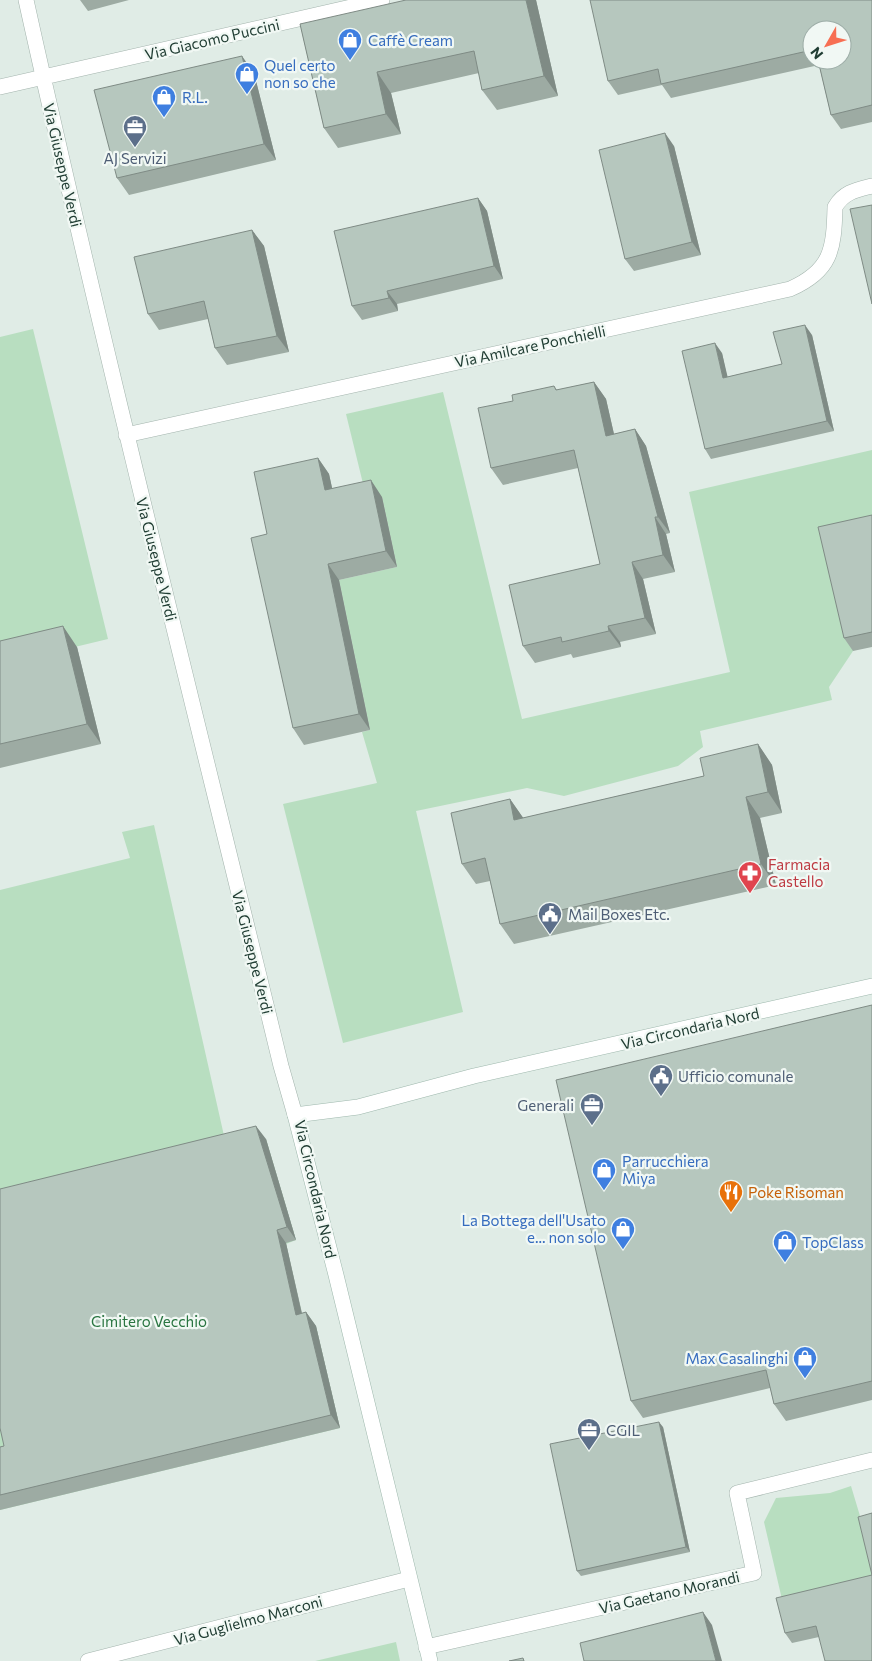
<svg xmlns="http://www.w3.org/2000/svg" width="872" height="1661" font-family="Commissioner,sans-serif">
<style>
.green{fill:#b8dec0}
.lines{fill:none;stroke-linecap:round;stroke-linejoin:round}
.street-casing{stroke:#a3b4ad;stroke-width:16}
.secondary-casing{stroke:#9eb8ad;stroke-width:16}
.street{stroke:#fff;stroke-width:15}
.secondary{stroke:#fff;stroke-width:15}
.wall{fill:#9daba3;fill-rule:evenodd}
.shaded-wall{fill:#7f8b85}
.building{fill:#b6c7be;stroke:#7f8b85}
.labels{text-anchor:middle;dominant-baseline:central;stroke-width:4.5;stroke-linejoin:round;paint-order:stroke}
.street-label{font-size:15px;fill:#203d33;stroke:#f1f8f4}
.shop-label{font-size:15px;fill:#366cbe;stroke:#f1f8f4;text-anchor:start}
.service-label{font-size:15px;fill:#4e5e75;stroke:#f1f8f4;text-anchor:start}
.health-label{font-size:15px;fill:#be3a42;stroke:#f1f8f4;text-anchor:start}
.food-label{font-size:15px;fill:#c56008;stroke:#f1f8f4;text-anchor:start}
.park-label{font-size:15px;fill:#297541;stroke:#f1f8f4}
</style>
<rect width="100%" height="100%" fill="#e0ece6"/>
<path class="green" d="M33,329L108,639L0,665V337Z
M443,392L522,719L730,672L689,492L872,450V530L853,651L829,687L832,700L700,731L703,747L678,766L564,796L527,788L416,811L463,1012L343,1043L283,804L377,783L362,732L370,730L339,580L397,567L382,497L367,500L346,414Z
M154,825L227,1149L266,1139L296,1240L286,1244L305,1328L316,1326L340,1428L0,1510V890L130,858L122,832Z
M851,1486L872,1556V1587L784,1608L764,1522L776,1498L830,1493Z
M396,1642L400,1661H315Z"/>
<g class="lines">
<g class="street-casing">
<path id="street" d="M26,0C105,357 195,711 281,1066L295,1115
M0,87L382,0
M126,435L790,289C831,271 834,250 835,207C844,192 856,190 872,186
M426,1647L754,1573L737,1493L872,1460
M88,1661L409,1579"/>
</g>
<g class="secondary-casing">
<path id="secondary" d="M430,1661L336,1275L295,1115L358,1107L474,1076L872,986"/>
</g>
<use href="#street" class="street"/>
<use href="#secondary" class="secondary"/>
</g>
<path class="wall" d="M80,0H129L88,11Z
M536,0L558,96L497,110L482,90L479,73L391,93L401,134L338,148L324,128L300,24Z
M872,0V122L841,129L831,115L819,65L671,98L662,85L618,95L608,81ZM812,30L842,60H812Z
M254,73L276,160L129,195L117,178Z
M674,146L701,255L634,271L625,259Z
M478,198L487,211L503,279L397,304L398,311L362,320L352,306Z
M252,230L264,246L289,352L227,365L215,348L208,319L159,330L148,314Z
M812,335L834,431L711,459L705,449L722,353L727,377L782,364Z
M594,382L606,399L614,434L635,429L646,446L670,533L666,534L675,572L643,579L656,634L620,642L621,647L573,658L571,654L535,663L523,646L600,564L578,468L503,485L491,468L513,401L554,386L557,390Z
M318,458L329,474L332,488L382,497L397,567L339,580L370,730L304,745L293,728L267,534Z
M872,515V647L853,651L844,638Z
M0,641L77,647L101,744L0,768Z
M758,744L772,765L782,813L760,818L776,885L514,944L500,924L490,881L476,884L462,864L510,799L523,818L704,776Z
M872,1005V1400L786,1421L774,1404L770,1388L643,1418L631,1401Z
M266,1139L296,1240L286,1243L302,1313L306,1312L316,1326L340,1428L0,1510V1447L4,1446Z
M663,1427L690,1552L581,1576L577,1571Z
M872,1575V1661L819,1637L792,1643L785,1633Z"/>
<path class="shaded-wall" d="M526,0H536L558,96L544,76Z
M242,56L254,73L276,160L264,144Z
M377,72L391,93L401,134L386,114Z
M665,133L674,146L701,255L692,242Z
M478,198L487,211L503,279L494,266Z
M252,230L264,246L289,352L277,336Z
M387,291L397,304L398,311L389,298Z
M805,325L812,335L834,431L827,421Z
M715,343L722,353L730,387L723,378Z
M594,382L606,399L618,452L606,436Z
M635,429L646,446L670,533L658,517Z
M318,458L329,474L336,506L325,490Z
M371,480L382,497L397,567L386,551Z
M655,517L666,534L675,572L663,555Z
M632,562L643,579L656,634L645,618Z
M328,564L339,580L370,730L359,714Z
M63,626L77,647L101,744L87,724Z
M608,626L620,642L621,647L609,631Z
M758,744L772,765L782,813L768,792Z
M746,797L760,818L776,885L761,864Z
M510,799L524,819L514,820Z
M256,1126L266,1139L296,1240L287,1227Z
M277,1230L286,1243L305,1328L296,1315Z
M306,1312L316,1326L340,1428L331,1415Z
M659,1422L663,1427L690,1552L686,1547Z
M703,1612L712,1625L722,1661H716Z"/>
<path class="building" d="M406,0H526L544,76L482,90L474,51L377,72L386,114L324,128L300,24Z
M590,0H872V105L831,115L818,60H842V30H812V50L661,84L658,69L608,81Z
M242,56L264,144L117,178L94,90Z
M665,133L692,242L625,259L599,150Z
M478,198L494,266L387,291L389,298L352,306L334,231Z
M872,205V304L850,209Z
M252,230L277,336L215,348L204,301L148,314L134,257Z
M805,325L827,421L705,449L682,351L715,343L723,378L782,364L773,332Z
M594,382L606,436L635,429L658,517H655L663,555L632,562L645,618L608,626L609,631L562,642L561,637L523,646L509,585L600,564L574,450L491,468L478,408L513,401L512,395L554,386L556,390Z
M318,458L325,490L371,480L386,551L328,564L359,714L293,728L251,538L267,534L254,472Z
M872,515V632L844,638L818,527Z
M63,626L87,724L0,744V641Z
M758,744L768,792L746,797L761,864L500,924L485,858L462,864L451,813L510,799L514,820L704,776L700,758Z
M872,1005V1381L774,1404L766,1370L631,1401L556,1080Z
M256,1126L287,1227L277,1230L296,1315L306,1312L331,1415L0,1495V1447L4,1446L0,1428V1189Z
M659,1422L686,1547L577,1571L550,1444Z
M872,1513V1661H825L816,1626L785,1633L776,1598L872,1575L858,1517Z
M703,1612L716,1661H584L580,1643Z
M523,1658L524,1661H509Z"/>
<defs>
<g id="shop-pin" transform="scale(1.25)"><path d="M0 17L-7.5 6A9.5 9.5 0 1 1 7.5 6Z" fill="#3f7fe0" stroke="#f1f8f4"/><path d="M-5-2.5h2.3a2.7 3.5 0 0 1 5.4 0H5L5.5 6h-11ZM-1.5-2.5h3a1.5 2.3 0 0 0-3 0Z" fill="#fff"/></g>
<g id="office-pin" transform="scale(1.25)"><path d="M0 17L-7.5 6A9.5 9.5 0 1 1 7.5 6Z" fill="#5c6f8a" stroke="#f1f8f4"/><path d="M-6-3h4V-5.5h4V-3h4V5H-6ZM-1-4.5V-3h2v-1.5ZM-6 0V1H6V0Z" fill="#fff"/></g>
<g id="pharmacy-pin" transform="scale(1.25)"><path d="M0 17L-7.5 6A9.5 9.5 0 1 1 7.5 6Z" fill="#e0444e" stroke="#f1f8f4"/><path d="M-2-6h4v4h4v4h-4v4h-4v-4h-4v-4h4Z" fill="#fff"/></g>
<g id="civic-pin" transform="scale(1.25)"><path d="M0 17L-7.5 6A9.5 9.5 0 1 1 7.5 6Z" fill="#5c6f8a" stroke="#f1f8f4"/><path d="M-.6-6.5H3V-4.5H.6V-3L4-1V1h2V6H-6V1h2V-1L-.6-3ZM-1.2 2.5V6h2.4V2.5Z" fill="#fff"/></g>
<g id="restaurant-pin" transform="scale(1.25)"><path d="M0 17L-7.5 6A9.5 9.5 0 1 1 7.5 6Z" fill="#e8710a" stroke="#f1f8f4"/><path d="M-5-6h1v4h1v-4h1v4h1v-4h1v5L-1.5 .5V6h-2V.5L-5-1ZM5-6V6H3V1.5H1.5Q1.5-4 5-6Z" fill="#fff"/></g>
</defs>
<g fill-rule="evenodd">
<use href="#shop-pin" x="350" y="40"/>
<use href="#shop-pin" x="247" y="74"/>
<use href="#shop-pin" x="164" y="97"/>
<use href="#office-pin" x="135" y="127"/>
<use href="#pharmacy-pin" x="750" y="873"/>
<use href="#civic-pin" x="550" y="914"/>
<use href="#civic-pin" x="661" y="1076"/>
<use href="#office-pin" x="592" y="1105"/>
<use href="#shop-pin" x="604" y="1170"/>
<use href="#restaurant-pin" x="731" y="1192"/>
<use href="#shop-pin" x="623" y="1229"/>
<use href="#shop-pin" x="785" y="1242"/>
<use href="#shop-pin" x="805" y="1358"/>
<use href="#office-pin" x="589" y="1430"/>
</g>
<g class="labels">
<g class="street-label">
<text transform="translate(212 39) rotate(-13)">Via Giacomo Puccini</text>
<text transform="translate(63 165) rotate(77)">Via Giuseppe Verdi</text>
<text transform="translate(530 346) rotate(-12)">Via Amilcare Ponchielli</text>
<text transform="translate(157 559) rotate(76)">Via Giuseppe Verdi</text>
<text transform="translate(253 952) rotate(76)">Via Giuseppe Verdi</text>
<text transform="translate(690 1028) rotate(-13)">Via Circondaria Nord</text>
<text transform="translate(316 1189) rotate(77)">Via Circondaria Nord</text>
<text transform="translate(669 1592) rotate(-13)">Via Gaetano Morandi</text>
<text transform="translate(248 1620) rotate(-15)">Via Guglielmo Marconi</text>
</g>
<g class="shop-label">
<text x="368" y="40">Caffè Cream</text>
<text x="264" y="65">Quel certo<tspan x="264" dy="17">non so che</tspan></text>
<text x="182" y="97">R.L.</text>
<text x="622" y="1161">Parrucchiera<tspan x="622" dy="17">Miya</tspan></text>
<text x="606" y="1220" text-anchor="end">La Bottega dell'Usato<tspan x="606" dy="17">e... non solo</tspan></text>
<text x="802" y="1242">TopClass</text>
<text x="788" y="1358" text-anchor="end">Max Casalinghi</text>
</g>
<g class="service-label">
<text x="135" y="158" text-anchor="middle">AJ Servizi</text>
<text x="568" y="914">Mail Boxes Etc.</text>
<text x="678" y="1076">Ufficio comunale</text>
<text x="574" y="1105" text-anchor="end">Generali</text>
<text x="606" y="1430">CGIL</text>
</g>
<g class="health-label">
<text x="768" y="864">Farmacia<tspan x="768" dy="17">Castello</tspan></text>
</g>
<g class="food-label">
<text x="748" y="1192">Poke Risoman</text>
</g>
<g class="park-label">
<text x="149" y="1321">Cimitero Vecchio</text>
</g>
</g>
<g transform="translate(827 45) rotate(231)"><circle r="24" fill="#f1f8f4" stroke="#9dada7"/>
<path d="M0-4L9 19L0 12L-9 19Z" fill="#f76f53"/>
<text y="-8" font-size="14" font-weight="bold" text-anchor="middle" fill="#203d33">N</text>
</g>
</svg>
